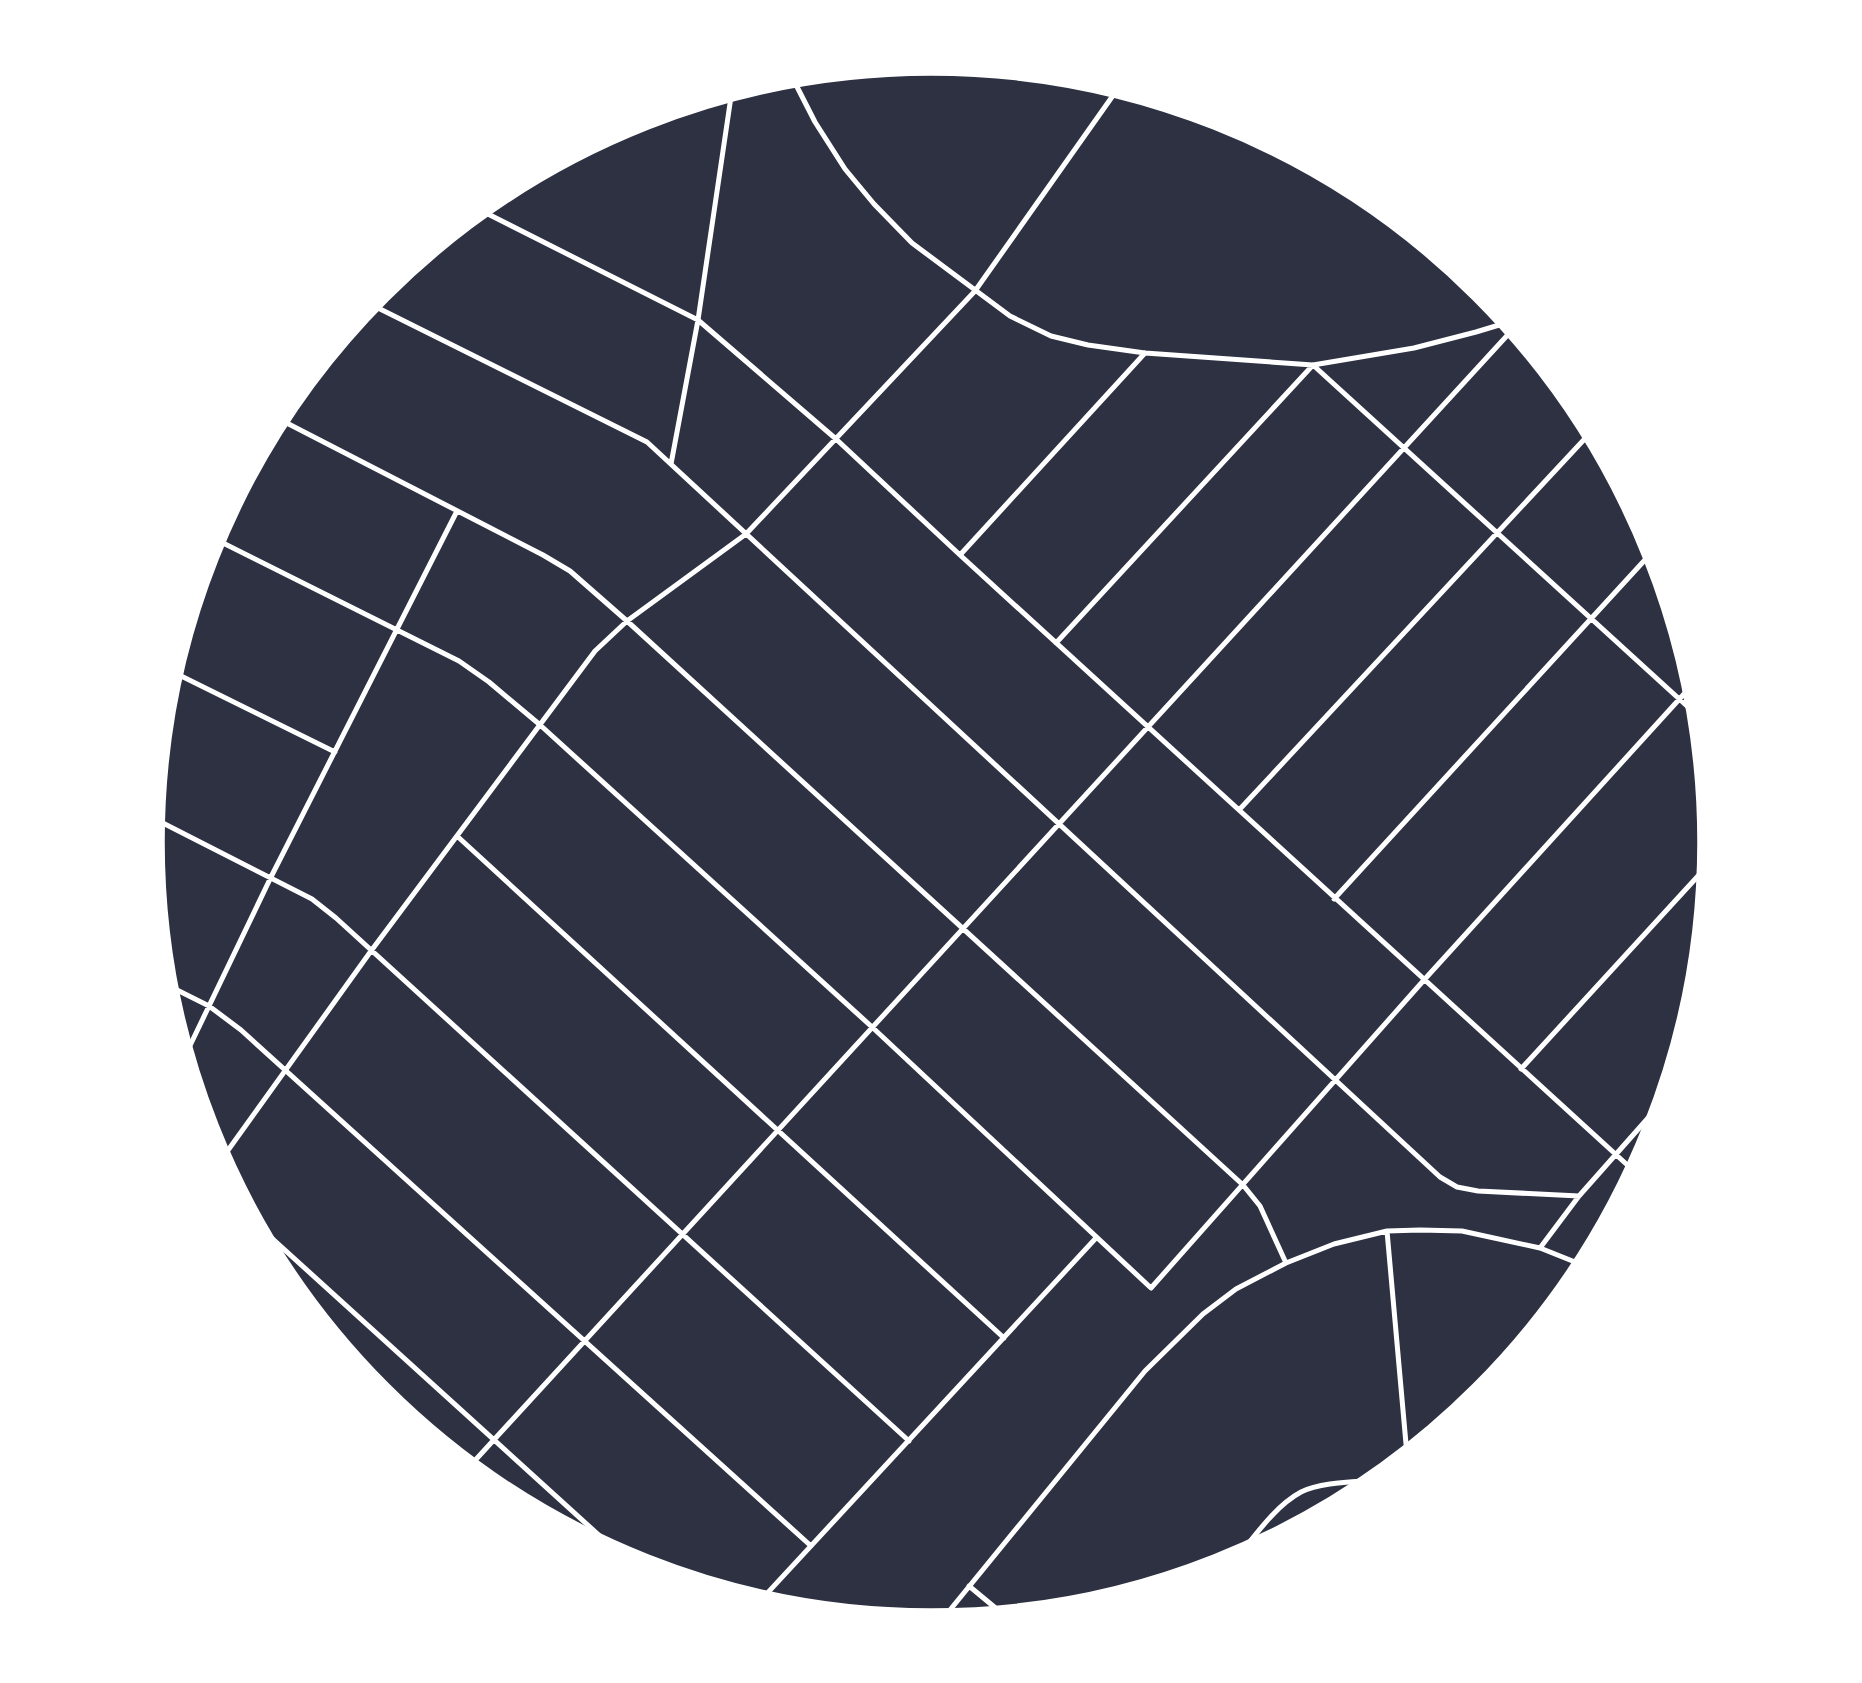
<svg xmlns="http://www.w3.org/2000/svg" width="1862" height="1683" font-family="'Libre Baskerville',serif">
<style>
.lines{fill:none;stroke-linecap:round;stroke-linejoin:round}
.minor{stroke:#fff;stroke-width:5}
.rim{fill:none;stroke:#fff;stroke-width:3.5}
</style>
<rect width="100%" height="100%" fill="#2d3142"/>
<g class="lines">
<path class="minor" d="M791,75L815,122L845,169L874,204L912,243L1010,316L1051,336L1088,345L1145,353L1313,365L1414,348L1476,332L1509,322
M478,209L698,320L836,439L960,555L1635,1172
M368,303L647,442L1440,1177L1457,1187L1478,1191L1579,1196
M277,418L543,555L570,571L627,621L1243,1185L1260,1206L1286,1263
M671,464L698,320L732,90
M213,538L459,661L489,682L539,724L872,1027L1151,1288L1424,980L1694,683
M960,555L1145,353
M1056,643L1313,365L1699,717
M171,671L335,752
M1239,810L1592,431
M153,818L312,899L336,918L909,1441
M457,836L1004,1338
M1334,899L1654,550
M165,984L209,1006L241,1030L811,1546
M185,1056L271,877L457,511
M1521,1069L1709,864
M221,1160L371,951L595,651L627,621L746,534L975,291L1119,87
M254,1222L624,1558
M1387,1231L1407,1455
M1540,1248L1579,1196L1664,1100
M469,1467L1514,328
M1236,1559C1255,1536 1275,1506 1301,1492C1321,1482 1355,1482 1377,1480
M969,1586L1004,1615
M760,1601L1096,1238
M941,1621L1145,1371L1203,1314L1236,1289L1286,1263L1334,1244L1387,1231L1420,1230L1462,1231L1540,1248L1585,1266"/>
</g>
<path d="M0 0H1862V1683H0ZM163 842a768 768 0 1 1 1536 0a768 768 0 1 1-1536 0Z" fill="#fff" fill-rule="evenodd"/>
<path class="rim" d="M163 842a768 768 0 1 1 1536 0a768 768 0 1 1-1536 0Z"/>
</svg>
